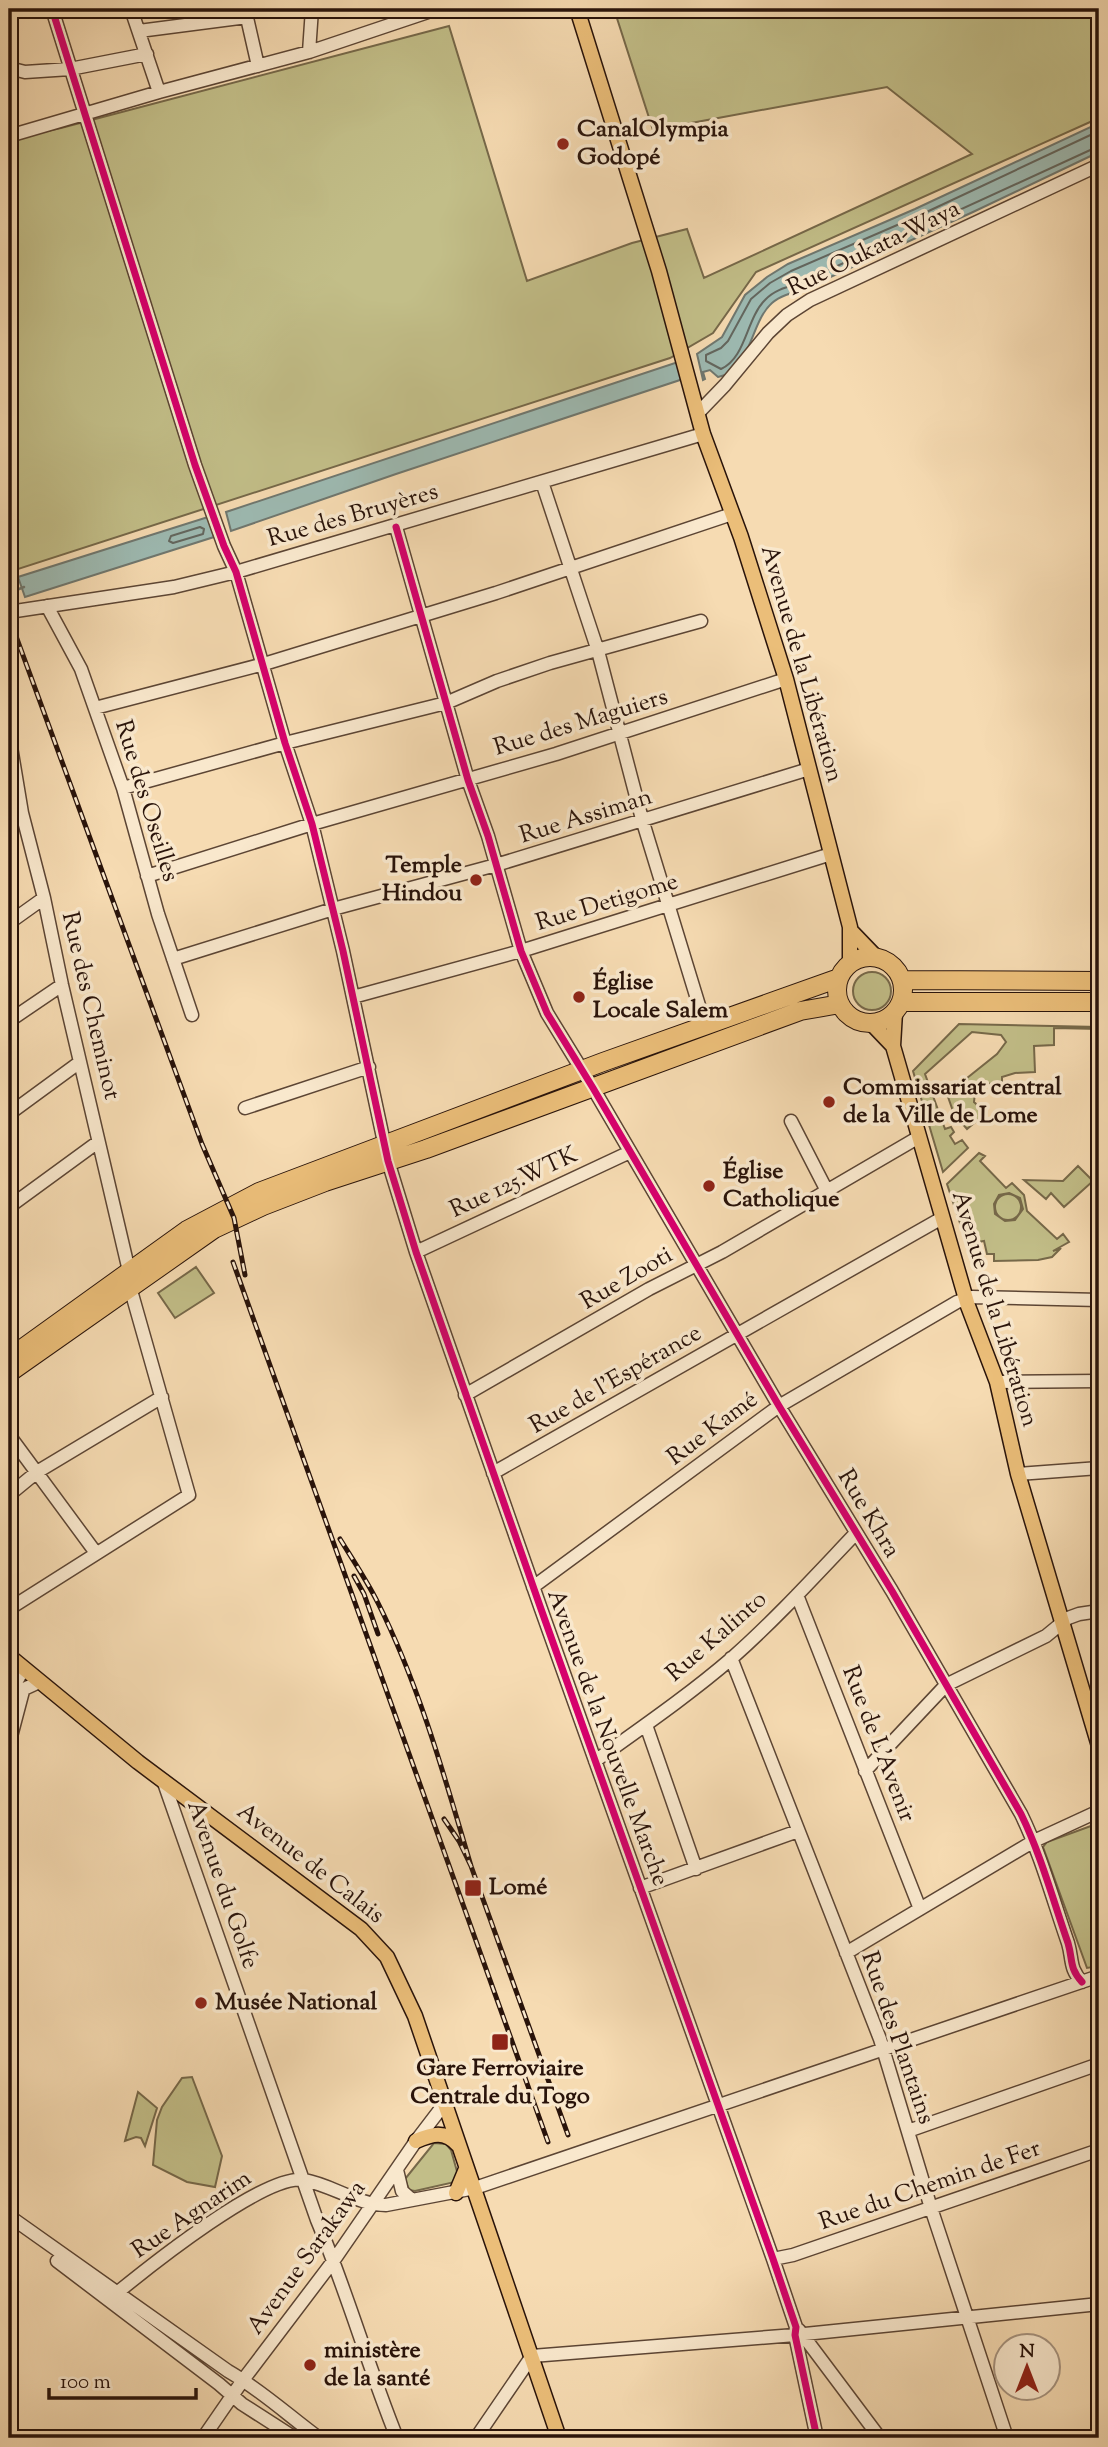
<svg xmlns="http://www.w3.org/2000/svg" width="1108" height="2447" font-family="'Sorts Mill Goudy',serif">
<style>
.green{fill:#c2be88;stroke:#766849;stroke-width:2;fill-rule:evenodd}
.water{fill:#9dbab2;stroke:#6f776f;stroke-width:2}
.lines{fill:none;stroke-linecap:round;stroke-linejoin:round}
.shore{stroke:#63665e;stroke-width:2}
.stream{stroke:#6f776f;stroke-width:2.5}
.minor-casing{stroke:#5c4534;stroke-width:15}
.major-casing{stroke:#29130a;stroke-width:17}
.highway-casing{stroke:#29130a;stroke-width:20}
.minor{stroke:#f9e8cd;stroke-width:12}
.major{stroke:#ebbe79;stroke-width:14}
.highway{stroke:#ebbe79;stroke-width:18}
.rail-casing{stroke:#29130a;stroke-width:5}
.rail{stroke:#f9e8cd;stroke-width:2.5;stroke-dasharray:8;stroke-linecap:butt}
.cycleway-casing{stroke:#f9e8cd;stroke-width:11}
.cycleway{stroke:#d6006c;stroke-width:7}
.poi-dot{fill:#8f2418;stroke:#f9e8cd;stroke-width:2.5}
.labels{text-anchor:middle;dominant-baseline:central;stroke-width:7;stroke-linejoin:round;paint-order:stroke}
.poi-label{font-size:24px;font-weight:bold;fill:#29130a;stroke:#f9e8cd;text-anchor:start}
.street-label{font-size:24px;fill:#29130a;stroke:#f9e8cd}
</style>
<rect width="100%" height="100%" fill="#f6dbb2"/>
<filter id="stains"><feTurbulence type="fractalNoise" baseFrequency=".00286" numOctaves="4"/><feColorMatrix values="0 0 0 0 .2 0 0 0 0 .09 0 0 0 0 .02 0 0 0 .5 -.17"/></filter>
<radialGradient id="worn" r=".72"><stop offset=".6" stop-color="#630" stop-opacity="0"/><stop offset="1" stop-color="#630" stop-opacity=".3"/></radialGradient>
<path class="green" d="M614,9H1099V118L756,272L713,333L670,358L9,572V139L61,128L449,26L527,281L632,243L687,229L704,278L972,154L887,87L653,130Z
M853 991a19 19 0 1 1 38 0a19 19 0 1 1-38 0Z
M959,1024L1099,1027V1029L1054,1028V1045L1034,1046L1035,1072L1015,1073L1002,1077V1085L984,1083V1087L975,1093L974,1102L986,1113L967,1129L954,1114L947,1094L997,1054L1006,1042L1001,1035L972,1032L925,1074L945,1129L951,1127L954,1132L950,1136L955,1144L962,1140L968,1148L943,1172L913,1071Z
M979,1153L985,1156L980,1161L1006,1188L1012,1183L1024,1195L1027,1211L1057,1239L1063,1234L1069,1242L1053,1251L1061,1248L1052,1257L1038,1260L994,1261V1254H987L984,1241L967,1244L947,1184ZM1009,1193L1020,1198L1023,1209L1015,1220L1005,1221L995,1214L994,1204L999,1195Z
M1078,1166L1093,1181L1064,1207L1051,1193L1046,1199L1024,1180L1063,1181Z
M995 1207a13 13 0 1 1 26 0a13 13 0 1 1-26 0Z
M196,1267L214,1293L175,1318L158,1293Z
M1099,1823V1966L1087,1968L1043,1847L1047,1842Z
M192,2077L222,2156L215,2187L187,2182L153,2165L157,2120L162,2107L182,2078Z
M138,2092L157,2108L145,2146L141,2138L136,2137L125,2141Z
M434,2143L446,2144L451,2150L458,2175L455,2182L415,2191L409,2190L405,2179Z"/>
<path class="water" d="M1099,123V152L973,212L802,290C791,293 780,296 772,303C750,322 751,372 718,377L710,370L703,372L705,379L703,380L697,354L722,337L745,295L767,277L788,264L915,209Z
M678,362L683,379L396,474L231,531L226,512Z
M208,517L214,537L25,597L18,577Z"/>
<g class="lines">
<path class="shore" d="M1099,131L918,216L791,271L770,283L751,299L728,341L721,348L706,355V361L721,369C746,358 746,319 765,300C774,290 787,287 800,283L1099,146
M200,527L204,529L203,534L173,543L169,541L171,536Z"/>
<path class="stream" d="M9,593L24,587"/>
<g class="minor-casing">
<path id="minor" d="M52,9L195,465L224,546L236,572L285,743L312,824L343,951L388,1161L416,1252L541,1609L773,2259L796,2327L795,2335L817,2438
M131,9L159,92
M245,9L258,66
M139,31L247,17
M309,52L312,9
M9,68L25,72L70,69L147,54
M9,136L159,92L309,52L437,9
M699,412L725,385L768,333L787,315L810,300L1099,165
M542,482L598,651L642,819L705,1025
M396,527L468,780L488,836L521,951L547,1013L593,1088L779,1406L892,1591L1021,1814C1041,1855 1053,1900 1068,1943C1073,1960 1069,1968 1082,1982
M47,606L81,669L123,788L158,914L192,1015
M9,612L174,587L236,572L703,434
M95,708L264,664L496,593L732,514
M9,735L22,813L44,898L62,985L129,1271L130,1287L189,1495L9,1609
M123,788L285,743L446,703L497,681L550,663L701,621
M9,822L22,813
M147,876L312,824L556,754L786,679
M9,923L44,898
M173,959L333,909L496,865L809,769
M353,997L521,951L831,854
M9,1021L62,985
M245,1108L369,1067
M9,1114L80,1062
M791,1121L827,1191
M9,1207L98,1142
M416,1252L630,1152
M997,1382L1099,1381
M465,1395L649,1289L722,1252L919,1137
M9,1435L96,1553
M493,1473L942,1218
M1018,1474L1099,1468
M9,1495L37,1472L162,1397
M533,1587L779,1406L957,1302L972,1297L1099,1300
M797,1595L920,1909
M731,1658L880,2039L931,2208L1007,2438
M9,1695L24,1668
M9,1696L39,1682
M646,1725L696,1869
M9,1744L23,1691
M595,1761C641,1728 689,1695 732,1658C776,1619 816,1575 856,1533
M865,1771L946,1685L1046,1636L1068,1618L1079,1614L1099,1611
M163,1780L317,2220C347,2292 368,2366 397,2438
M640,1888L798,1831
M846,1953L1034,1841L1099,1811
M908,2131L1099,2064
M397,2170L402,2191L411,2199
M9,2216L228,2371C261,2390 289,2416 319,2438
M773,2259L793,2255L1099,2150
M57,2261L219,2384L242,2404L295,2438
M118,2292C150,2266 266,2173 304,2180C332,2185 358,2205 386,2205L475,2188L1099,1976
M799,2330L880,2438
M203,2438L243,2380L334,2260L416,2141L445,2103
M476,2438L532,2356L795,2335L1099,2304"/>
</g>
<g class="major-casing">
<path id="major" d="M577,9L659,271L703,434L741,537L786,679L850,927V963
M851,931L876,957
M895,1012L893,1046L968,1306L997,1382L1018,1474L1099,1746
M871,1023L893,1046
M9,1656L138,1762L361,1929L387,1957L415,2016L559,2438
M416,2141C432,2134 445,2130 458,2145
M456,2193L466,2169"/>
</g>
<g class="highway-casing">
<path id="highway" d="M837 990a33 33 0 1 1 66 0a33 33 0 1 1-66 0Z
M903,980L1099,981
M901,1002H1099
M9,1358L187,1230L259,1192L603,1062L839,978
M9,1373L214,1229L263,1206L325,1182L426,1149L800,1011L840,1004"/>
</g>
<use href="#minor" class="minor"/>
<use href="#major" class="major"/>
<use href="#highway" class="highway"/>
<g class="rail-casing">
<path id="rail" d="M9,583L16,603L9,610
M9,617L202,1144L234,1218L245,1275
M233,1262L548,2142
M340,1539C353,1560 367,1581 378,1603C419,1685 445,1778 471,1866
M354,1576L364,1594L378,1634
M444,1819L459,1841L471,1866L568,2135"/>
</g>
<use href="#rail" class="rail"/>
<g class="cycleway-casing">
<path id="cycleway" d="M52,9L195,465L224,546L236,572L285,743L312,824L343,951L388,1161L416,1252L541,1609L773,2259L796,2327L795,2335L817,2438
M396,527L468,780L488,836L521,951L547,1013L593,1088L779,1406L892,1591L1021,1814C1041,1855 1053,1900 1068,1943C1073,1960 1069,1968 1082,1982"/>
</g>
<use href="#cycleway" class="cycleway"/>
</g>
<g class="poi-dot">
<circle cx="563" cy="144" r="7"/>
<circle cx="476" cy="880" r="7"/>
<circle cx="579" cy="997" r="7"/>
<circle cx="829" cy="1102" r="7"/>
<circle cx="709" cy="1186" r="7"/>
<rect x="464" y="1879" width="18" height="18" rx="3.5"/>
<circle cx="201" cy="2003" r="7"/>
<rect x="491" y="2033" width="18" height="18" rx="3.5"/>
<circle cx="310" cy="2365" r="7"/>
</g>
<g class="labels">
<g class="poi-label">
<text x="577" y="130">CanalOlympia<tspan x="577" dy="28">Godopé</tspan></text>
<text x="462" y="866" text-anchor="end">Temple<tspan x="462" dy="28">Hindou</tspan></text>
<text x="593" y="983">Église<tspan x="593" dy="28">Locale Salem</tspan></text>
<text x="843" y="1088">Commissariat central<tspan x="843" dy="28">de la Ville de Lome</tspan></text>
<text x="723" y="1172">Église<tspan x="723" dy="28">Catholique</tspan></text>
<text x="489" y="1888">Lomé</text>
<text x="215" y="2003">Musée National</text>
<text x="500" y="2069" text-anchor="middle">Gare Ferroviaire<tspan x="500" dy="28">Centrale du Togo</tspan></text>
<text x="324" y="2351">ministère<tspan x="324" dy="28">de la santé</tspan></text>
</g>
<g class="street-label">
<text transform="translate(874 249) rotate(-26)">Rue Oukata-Waya</text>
<text transform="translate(353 516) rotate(-16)">Rue des Bruyères</text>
<text transform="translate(801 664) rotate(74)">Avenue de la Libération</text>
<text transform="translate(581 723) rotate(-17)">Rue des Maguiers</text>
<text transform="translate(146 801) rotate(73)">Rue des Oseilles</text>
<text transform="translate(586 817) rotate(-17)">Rue Assiman</text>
<text transform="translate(607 903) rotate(-17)">Rue Detigome</text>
<text transform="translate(90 1006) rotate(77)">Rue des Cheminot</text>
<text transform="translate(514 1183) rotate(-25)">Rue 125.WTK</text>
<text transform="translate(627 1279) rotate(-30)">Rue Zooti</text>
<text transform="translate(994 1309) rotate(73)">Avenue de la Libération</text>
<text transform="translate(616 1380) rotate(-30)">Rue de l'Espérance</text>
<text transform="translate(713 1429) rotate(-37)">Rue Kamé</text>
<text transform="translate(868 1514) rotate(59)">Rue Khra</text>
<text transform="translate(717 1637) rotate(-41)">Rue Kalinto</text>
<text transform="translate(607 1738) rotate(70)">Avenue de la Nouvelle Marche</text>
<text transform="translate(878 1744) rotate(69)">Rue de L'Avenir</text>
<text transform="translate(310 1864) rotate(38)">Avenue de Calais</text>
<text transform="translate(222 1885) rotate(71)">Avenue du Golfe</text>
<text transform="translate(897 2038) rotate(71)">Rue des Plantains</text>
<text transform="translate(930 2186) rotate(-19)">Rue du Chemin de Fer</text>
<text transform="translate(192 2215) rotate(-34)">Rue Agnarim</text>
<text transform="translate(307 2258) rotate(-54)">Avenue Sarakawa</text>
</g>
</g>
<rect width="1108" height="2447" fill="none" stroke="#f6dbb2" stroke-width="35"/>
<rect x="10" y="10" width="1087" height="2426" fill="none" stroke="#29130a" stroke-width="3.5"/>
<rect x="18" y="18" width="1073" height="2412" fill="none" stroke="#29130a" stroke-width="2"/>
<g transform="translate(1027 2367)"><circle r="33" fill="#f9e8cd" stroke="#a6937f" stroke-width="2"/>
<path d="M0-5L12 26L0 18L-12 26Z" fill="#8f2418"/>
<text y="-10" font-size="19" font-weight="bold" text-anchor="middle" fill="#29130a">N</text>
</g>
<path d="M49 2388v10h147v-10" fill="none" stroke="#29130a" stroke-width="3.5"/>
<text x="60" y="2388" font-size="21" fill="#29130a" stroke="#f9e8cd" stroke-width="5" paint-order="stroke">100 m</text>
<rect width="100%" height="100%" filter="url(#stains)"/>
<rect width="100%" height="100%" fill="url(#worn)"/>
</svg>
